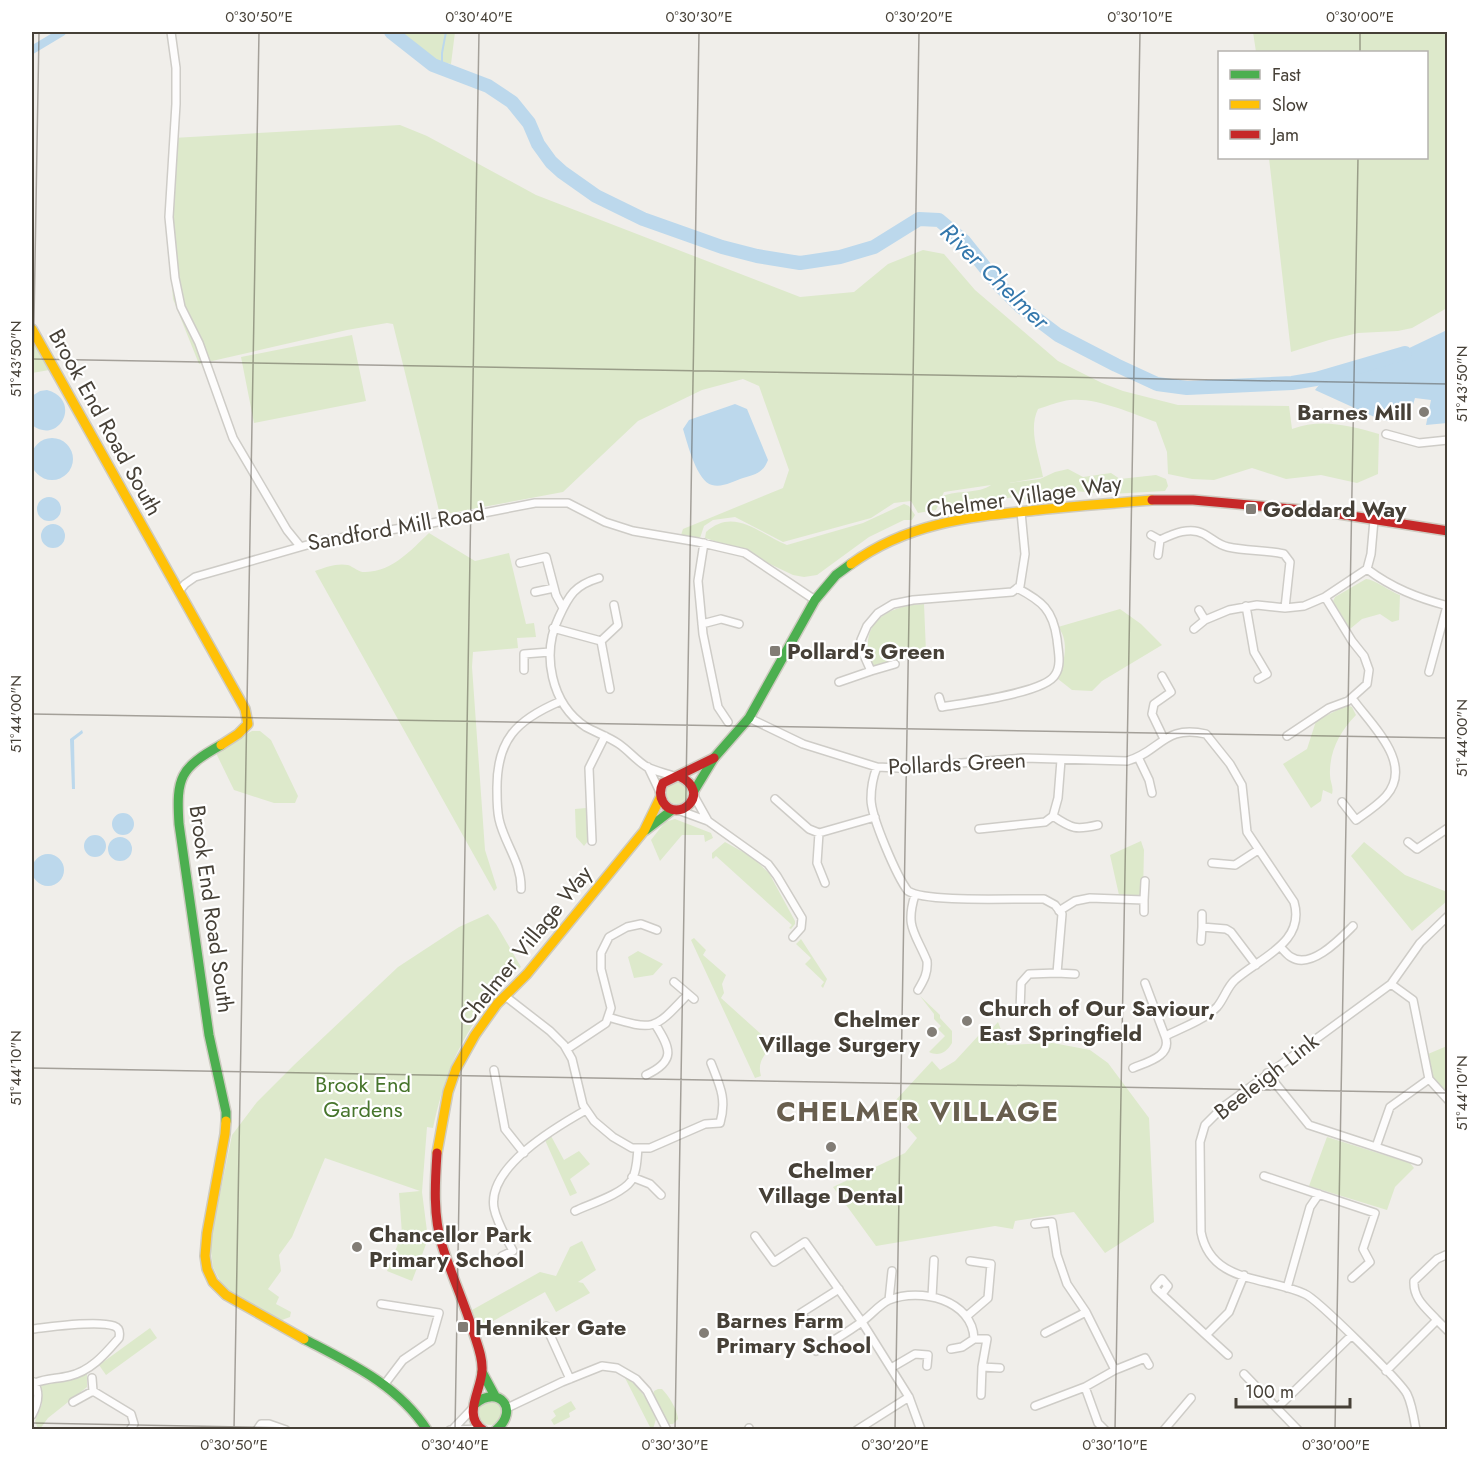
<svg xmlns="http://www.w3.org/2000/svg" width="1479" height="1461" font-family="Jost,sans-serif">
<style>
.green{fill:#dde9cb}
.water{fill:#bcd8ec}
.lines{fill:none;stroke-linecap:round;stroke-linejoin:round}
.stream{stroke:#bcd8ec;stroke-width:2}
.canal{stroke:#bcd8ec;stroke-width:8}
.river{stroke:#bcd8ec;stroke-width:14}
.street-casing{stroke:#ceccc7;stroke-width:10}
.fast-casing{stroke:#cecbc1;stroke-width:12}
.slow-casing{stroke:#cecbc1;stroke-width:12}
.jam-casing{stroke:#cecbc1;stroke-width:12}
.street{stroke:#fdfcfc;stroke-width:7}
.fast{stroke:#4caf50;stroke-width:9}
.slow{stroke:#ffc107;stroke-width:9}
.jam{stroke:#c62828;stroke-width:9}
.ticks{fill:none;stroke:#464037;stroke-width:1.5;stroke-opacity:0.45}
.poi-dot{fill:#827d76;stroke:#fff;stroke-width:2}
.labels{text-anchor:middle;dominant-baseline:central;stroke-width:4.5;stroke-linejoin:round;paint-order:stroke}
.poi-label{font-size:22px;font-weight:bold;fill:#464037;stroke:#fff;text-anchor:start}
.street-label{font-size:22px;fill:#464037;stroke:#fff}
.park-label{font-size:22px;fill:#47752c;stroke:#fff}
.water-label{font-size:24px;font-style:italic;fill:#3578ac;stroke:#fff}
.district-label{font-size:28px;font-weight:bold;letter-spacing:1.5px;fill:#685e4e;stroke:#fff}
.neatline{fill:none;stroke:#464037;stroke-width:2}
.ticks-label{font-size:15px;text-anchor:middle;fill:#464037}
</style>
<rect width="100%" height="100%" fill="#f0eeea"/>
<path class="green" d="M400,32H455L451,64L429,59Z
M1253,32H1447V308L1412,328L1398,331L1358,333L1329,340L1291,352L1269,158H1426V52H1256Z
M400,125L427,136L536,195L800,297L854,292L888,264L923,250L944,254L975,290L1058,361L1102,383L1123,391L1178,405L1289,406L1292,429C1322,418 1350,426 1379,434L1378,474L1357,483L1321,475L1286,479L1252,468L1214,480L1192,479L1168,474L1167,452L1156,422C1132,413 1095,397 1070,400C1060,401 1048,406 1038,409C1028,430 1039,455 1043,477L1009,483L1040,479L1055,472L1068,469L1083,477L1111,473L1120,479L1156,475L1166,479L1168,486L1165,491L1110,494L1074,491L1032,501L1015,497L970,503L953,508L941,507L943,496C957,490 979,494 991,485L944,492L936,510L918,513L911,501L894,503L871,518L783,542L735,517L713,520L704,526L700,538L681,535L683,529L783,488L789,470L759,386L743,379L702,390L638,421L563,492L440,515L393,324L387,323L347,330L199,364L173,299L167,218L173,138Z
M352,335L366,401L254,423L241,357Z
M32,336L55,369L32,373Z
M904,504L909,506L915,515L912,520H904L869,537L817,575L804,577L793,575L736,548L705,538L706,532C734,507 758,533 787,545L863,523Z
M429,533L475,561L509,553L526,624L534,623L536,637L517,638L518,648L473,652L472,667L485,850L497,888L494,891L315,571C326,567 337,563 348,565C354,567 359,573 366,572C393,571 411,550 429,533Z
M1366,579C1374,579 1389,591 1400,595L1399,620L1392,622L1380,614L1362,619L1350,629L1333,601L1335,597Z
M924,604L926,652L872,666C857,624 885,606 924,604Z
M1120,609L1141,624L1162,645L1102,681L1092,691L1072,690L1058,679C1064,663 1070,641 1058,627Z
M1347,705L1352,707L1356,715C1340,731 1329,752 1330,775C1330,782 1334,787 1332,794L1323,790L1321,801L1311,808L1283,764L1307,749L1316,721Z
M252,731H260L271,740L298,796L295,803H274L234,790L215,751Z
M666 793a11 11 0 1 1 22 0a11 11 0 1 1-22 0Z
M586,808L588,841L584,846L576,837L575,809Z
M675,819L711,833L713,838L705,842L704,835H682L660,861L651,840L665,822Z
M1141,841L1144,850L1143,892L1137,896L1119,895L1110,855Z
M725,842L752,857L769,873L795,921V924L791,929L789,928L792,925L716,856L713,859L712,858V853Z
M1364,842L1405,875L1447,892V901L1412,931L1351,856Z
M488,914L496,924L521,967C506,978 495,993 484,1008C455,1050 444,1078 433,1128L427,1127L422,1192L428,1239L412,1281L387,1271L402,1234L399,1193L420,1191L325,1158L292,1237L279,1255L281,1271L268,1289L279,1297L276,1304L291,1312L290,1317L282,1320L276,1318L235,1296L221,1283L213,1267L210,1243L232,1135L257,1102L294,1065L398,967L459,927Z
M694,938L706,950L703,955L726,975L722,984L724,993L721,998L773,1045C764,1055 757,1062 761,1076L755,1078L691,940Z
M801,939L827,979L823,988L821,986L824,982L805,964L811,958L796,944Z
M638,951L663,964L653,975L634,978L628,957Z
M920,996L940,1015V1018L952,1031V1043C947,1052 939,1057 929,1052L945,1036L938,1029L941,1026L934,1019V1014Z
M998,1022L1007,1045L1053,1043L1090,1050L1108,1063L1149,1118L1154,1222L1105,1253L1074,1212L1015,1221L1013,1229L995,1226L876,1246L833,1187L905,1153L917,1138L907,1127L914,1120L895,1101L932,1061L940,1070L955,1061L979,1035L983,1038Z
M1447,1046V1092L1431,1076L1428,1054Z
M551,1136L564,1160L579,1151L590,1164L570,1179L577,1193L570,1196L545,1140Z
M1327,1137L1410,1163L1414,1168L1395,1187L1387,1210L1309,1186Z
M582,1241L596,1270L578,1282L583,1283L590,1293L556,1312L545,1292L479,1329L472,1310L540,1272L556,1276L570,1247Z
M150,1328L157,1338L106,1375L99,1365Z
M87,1371V1387L48,1418L40,1429H38L35,1421L42,1404L41,1385L44,1382Z
M624,1376C640,1386 649,1402 656,1419L653,1429H651Z
M658,1389H662C669,1396 677,1409 678,1419L673,1424H669L653,1395L654,1391Z
M478 1413a12 12 0 1 1 24 0a12 12 0 1 1-24 0Z
M571,1401L576,1409L569,1413L570,1417L554,1425L551,1420L556,1416L553,1411Z"/>
<path class="water" d="M1447,330V423L1426,425L1431,400L1415,398L1408,421L1381,420L1315,390L1326,376L1375,364L1389,357L1388,355L1403,351Z
M47,390C83,400 59,446 32,425V396L40,391Z
M735,404L747,409L768,460C763,473 756,474 743,478C734,481 722,488 712,485C697,482 687,442 683,429L689,420Z
M31 459a21 21 0 1 1 42 0a21 21 0 1 1-42 0Z
M37 509a12 12 0 1 1 24 0a12 12 0 1 1-24 0Z
M41 536a12 12 0 1 1 24 0a12 12 0 1 1-24 0Z
M82,730L83,733L74,740L75,789H72L70,739Z
M112 824a11 11 0 1 1 22 0a11 11 0 1 1-22 0Z
M84 846a11 11 0 1 1 22 0a11 11 0 1 1-22 0Z
M108 849a12 12 0 1 1 24 0a12 12 0 1 1-24 0Z
M32 870a16 16 0 1 1 32 0a16 16 0 1 1-32 0Z"/>
<g class="lines">
<path class="stream" d="M442,70V53L446,32
M1316,379L1323,383"/>
<path class="canal" d="M32,50L62,32"/>
<path class="river" d="M391,32L433,65L488,86L512,102L529,123L538,144L551,162L562,172L596,196L643,219L722,247L757,256L800,263L840,257L874,247L919,219L939,220L964,241L998,284L1021,307L1058,335L1116,365L1157,384L1187,388L1292,383L1316,379L1405,353"/>
<g class="street-casing">
<path id="street" d="M171,32L176,68V104L169,217L175,278L181,307L199,343L233,438L287,530L300,546
M1386,434L1419,443L1448,440
M1151,535L1160,540
M704,543L698,581L703,634L718,707L728,722
M1158,555L1160,540C1173,534 1190,526 1204,534C1213,539 1218,545 1228,547C1246,551 1266,550 1284,554L1290,562L1285,608
M520,563L546,557L556,595L563,608
M1367,569C1392,588 1418,598 1448,606
M599,578C575,585 569,595 559,617C541,654 551,704 586,727C597,733 609,737 619,744C629,751 637,761 647,767C655,771 665,773 673,776
M180,590L185,584L195,577L321,541L427,524L535,503H568L605,522L633,531L698,542L745,553L815,600
M535,592L554,588
M1246,606L1254,652L1267,674L1258,679
M1199,610L1205,620
M702,624L721,619L739,624
M553,628L601,641L610,689
M1194,629L1205,620L1229,610L1257,605L1285,608L1304,606L1325,597L1367,569L1371,554L1374,520
M601,641L618,625L614,605
M524,670V654L550,652
M871,671L895,664
M1429,672L1447,606
M1162,676L1171,692L1154,704L1152,714L1164,739
M839,682L871,671L863,653L861,640L867,626L878,613L893,604L913,600L1012,592L1020,586L1025,554L1021,512
M939,697L942,707C964,703 1045,693 1055,675C1062,665 1058,651 1057,639C1053,610 1042,601 1017,588
M749,718L803,744L877,767L898,768L1024,758L1127,761C1160,752 1164,724 1206,734L1230,764L1242,785L1247,832L1294,902C1306,943 1259,958 1235,980C1227,987 1224,999 1217,1007C1206,1019 1180,1029 1165,1036C1173,1056 1147,1062 1133,1068
M1287,736L1329,708L1348,701L1367,684L1369,670L1364,656L1352,641L1325,597
M1138,757L1149,780L1152,793
M648,767L660,792
M877,767C873,777 871,789 871,799C871,817 897,877 908,891C927,903 1016,898 1044,899L1055,905L1062,914L1057,973L1029,974L1021,983L1020,1011
M694,796L708,821
M775,799L809,829L819,833L875,817
M1342,802L1356,820C1366,813 1378,805 1386,796C1415,763 1370,724 1352,698
M678,810L708,821L768,864L777,876L802,918L801,928L793,937
M1053,816C1072,829 1076,830 1098,825
M979,829L1045,822L1053,816L1058,798L1061,760
M819,833L817,863L825,883
M592,841L589,768L605,736
M1408,842L1417,849L1448,828
M1212,863L1235,865L1258,850
M521,889C522,863 504,843 499,819C497,810 497,800 497,791C496,740 516,720 561,701
M915,895C905,927 915,932 927,961C928,973 924,980 918,990
M1144,900L1145,881
M1059,911L1075,901L1090,898L1144,900V912
M1202,927V914
M1201,941L1202,927L1226,929L1231,932L1256,965
M1280,947C1284,950 1287,955 1291,957C1311,970 1340,939 1353,926
M1057,973L1075,974
M674,982L694,999
M1145,983L1165,1036
M505,996L550,1031L564,1045L572,1059L583,1105L594,1121L613,1137L632,1148H650L705,1124L720,1123C727,1099 720,1086 711,1063
M608,1017C655,1031 654,1030 688,994
M567,1049L606,1023L611,1008L601,969V953L609,937L627,927L641,924L657,930
M494,1070L505,1129L524,1153
M1267,1073L1309,1125L1376,1147L1390,1107L1429,1079L1413,1000L1391,984
M646,1075C676,1061 671,1049 655,1024
M1429,1079L1448,1100
M1376,1147L1418,1161
M1264,1176L1375,1213L1363,1249L1370,1262L1352,1278
M632,1177L650,1184L661,1195
M575,1211C590,1204 622,1194 631,1181C637,1172 637,1158 638,1148
M1035,1224L1052,1222L1057,1255L1067,1284L1086,1312L1115,1370L1085,1387L1098,1423L1105,1430
M755,1236L774,1262L805,1242L862,1322L909,1397L921,1430
M502,1256L513,1251C506,1237 497,1223 494,1208C487,1167 556,1127 586,1110
M1287,1288L1310,1207L1319,1194
M1162,1294L1168,1286L1162,1279L1155,1287L1156,1289L1206,1335
M932,1297L934,1260
M889,1300L892,1271
M381,1304L439,1313L431,1341L403,1360L384,1385
M967,1316L988,1298L991,1264L970,1261
M805,1319L801,1313L839,1289
M1437,1320L1448,1331
M546,1326L570,1379
M32,1329C50,1327 97,1320 114,1326C120,1328 120,1333 119,1338C105,1354 91,1371 69,1376C57,1379 47,1378 35,1383
M1045,1333L1086,1312
M808,1342L816,1351C832,1341 849,1332 864,1320C872,1314 880,1304 889,1300C920,1287 973,1300 974,1339H987L982,1367L981,1395
M951,1349L962,1347L974,1339
M1228,1355L1206,1335L1229,1312L1244,1275
M982,1367L1000,1368
M891,1368L915,1354L928,1355L927,1366
M1115,1370L1145,1358L1149,1365
M1386,1371L1437,1320C1426,1308 1413,1299 1414,1281L1437,1259L1448,1254
M1244,1374L1298,1430
M92,1378L93,1391
M73,1402L93,1391L131,1414L134,1424L130,1430
M1035,1406L1085,1387
M1278,1407L1351,1336
M507,1408L562,1382L602,1366L617,1368L636,1379L647,1391L667,1430
M32,1415C38,1404 40,1392 34,1382
M454,1428L472,1409
M749,1428V1430
M257,1430L261,1424H269L286,1430
M450,1430L482,1429
M857,1430L909,1397
M1164,1430L1191,1398
M1416,1430C1414,1418 1412,1404 1407,1394C1401,1382 1317,1299 1305,1294C1266,1276 1211,1284 1201,1232L1200,1142L1205,1125L1223,1107L1391,984L1420,943L1448,916"/>
</g>
<g class="fast-casing">
<path id="fast" d="M221,745C180,768 176,777 179,824L209,1035L226,1112V1121
M694,791L714,758L749,718L815,600L836,575L851,564
M646,830L672,810
M304,1339C350,1363 398,1385 427,1430
M482,1372L495,1396
M475,1404C499,1384 520,1410 496,1430"/>
</g>
<g class="slow-casing">
<path id="slow" d="M32,329L245,709L248,724L238,734L221,745
M851,564C909,522 970,517 1038,510C1076,506 1114,503 1152,500
M226,1121L225,1134L207,1233L205,1256L207,1269L213,1282L226,1295L304,1339
M437,1153L448,1092L456,1069L475,1035L497,1004L527,974L644,831L660,798"/>
</g>
<g class="jam-casing">
<path id="jam" d="M1152,500H1193L1326,512L1448,531
M679,776C714,793 677,825 663,802C659,795 660,789 663,783L714,758
M437,1153C435,1183 433,1216 442,1245C451,1274 464,1302 473,1331C477,1344 483,1357 482,1371C481,1391 462,1416 483,1430"/>
</g>
<use href="#street" class="street"/>
<use href="#fast" class="fast"/>
<use href="#slow" class="slow"/>
<use href="#jam" class="jam"/>
</g>
<path class="ticks" d="M1360,52V32M32,359L1448,384M32,434L39,32M32,714L1448,738M32,1068L1448,1093M32,1423L401,1430M234,1430L259,32M455,1430L479,32M675,1430L699,32M895,1430L919,32M1115,1430L1140,32M1335,1430L1358,158"/>
<g class="poi-dot">
<circle cx="1424" cy="412" r="6"/>
<rect x="1245" y="503" width="12" height="12" rx="3"/>
<rect x="769" y="645" width="12" height="12" rx="3"/>
<circle cx="967" cy="1021" r="6"/>
<circle cx="932" cy="1032" r="6"/>
<circle cx="831" cy="1147" r="6"/>
<circle cx="357" cy="1247" r="6"/>
<rect x="457" y="1321" width="12" height="12" rx="3"/>
<circle cx="704" cy="1333" r="6"/>
</g>
<g class="labels">
<g class="poi-label">
<text x="1412" y="412" text-anchor="end">Barnes Mill</text>
<text x="1263" y="509">Goddard Way</text>
<text x="787" y="651">Pollard's Green</text>
<text x="979" y="1008">Church of Our Saviour,<tspan x="979" dy="25">East Springfield</tspan></text>
<text x="920" y="1019" text-anchor="end">Chelmer<tspan x="920" dy="25">Village Surgery</tspan></text>
<text x="831" y="1170" text-anchor="middle">Chelmer<tspan x="831" dy="25">Village Dental</tspan></text>
<text x="369" y="1234">Chancellor Park<tspan x="369" dy="25">Primary School</tspan></text>
<text x="716" y="1320">Barnes Farm<tspan x="716" dy="25">Primary School</tspan></text>
<text x="475" y="1327">Henniker Gate</text>
</g>
<g class="street-label">
<text transform="translate(106 422) rotate(61)">Brook End Road South</text>
<text transform="translate(1024 496) rotate(-8)">Chelmer Village Way</text>
<text transform="translate(396 527) rotate(-10)">Sandford Mill Road</text>
<text transform="translate(957 763) rotate(-3)">Pollards Green</text>
<text transform="translate(212 909) rotate(82)">Brook End Road South</text>
<text transform="translate(525 945) rotate(-51)">Chelmer Village Way</text>
<text transform="translate(1266 1076) rotate(-38)">Beeleigh Link</text>
</g>
<g class="park-label">
<text x="363" y="1084">Brook End<tspan x="363" dy="25">Gardens</tspan></text>
</g>
<g class="water-label">
<text transform="translate(995 276) rotate(44)">River Chelmer</text>
</g>
<g class="district-label">
<text x="918" y="1111">CHELMER VILLAGE</text>
</g>
</g>
<rect width="1479" height="1461" fill="none" stroke="#ffffff" stroke-width="66"/>
<rect x="1218" y="51" width="210" height="108" fill="#ffffff" stroke="#b5b3af" stroke-width="1.5"/>
<rect x="1230" y="70" width="30" height="9" fill="#4caf50" stroke="#b5b3af" stroke-width="1.5"/>
<text x="1272" y="81" font-size="18" fill="#464037">Fast</text>
<rect x="1230" y="100" width="30" height="9" fill="#ffc107" stroke="#b5b3af" stroke-width="1.5"/>
<text x="1272" y="111" font-size="18" fill="#464037">Slow</text>
<rect x="1230" y="130" width="30" height="9" fill="#c62828" stroke="#b5b3af" stroke-width="1.5"/>
<text x="1272" y="141" font-size="18" fill="#464037">Jam</text>
<path d="M1236 1398v9h114v-9" fill="none" stroke="#464037" stroke-width="3"/>
<text x="1245" y="1398" font-size="18" fill="#464037" stroke="#ffffff" stroke-width="4.5" paint-order="stroke">100 m</text>
<rect x="33" y="33" width="1413" height="1395" class="neatline"/>
<g class="ticks-label">
<text x="259" y="22">0°30'50"E</text>
<text x="479" y="22">0°30'40"E</text>
<text x="699" y="22">0°30'30"E</text>
<text x="919" y="22">0°30'20"E</text>
<text x="1140" y="22">0°30'10"E</text>
<text x="1360" y="22">0°30'00"E</text>
<text transform="translate(16 359) rotate(-90)" y="5">51°43'50"N</text>
<text transform="translate(1462 384) rotate(-90)" y="5">51°43'50"N</text>
<text transform="translate(16 714) rotate(-90)" y="5">51°44'00"N</text>
<text transform="translate(1462 738) rotate(-90)" y="5">51°44'00"N</text>
<text transform="translate(16 1068) rotate(-90)" y="5">51°44'10"N</text>
<text transform="translate(1462 1093) rotate(-90)" y="5">51°44'10"N</text>
<text x="234" y="1450">0°30'50"E</text>
<text x="455" y="1450">0°30'40"E</text>
<text x="675" y="1450">0°30'30"E</text>
<text x="895" y="1450">0°30'20"E</text>
<text x="1115" y="1450">0°30'10"E</text>
<text x="1336" y="1450">0°30'00"E</text>
</g>
</svg>
